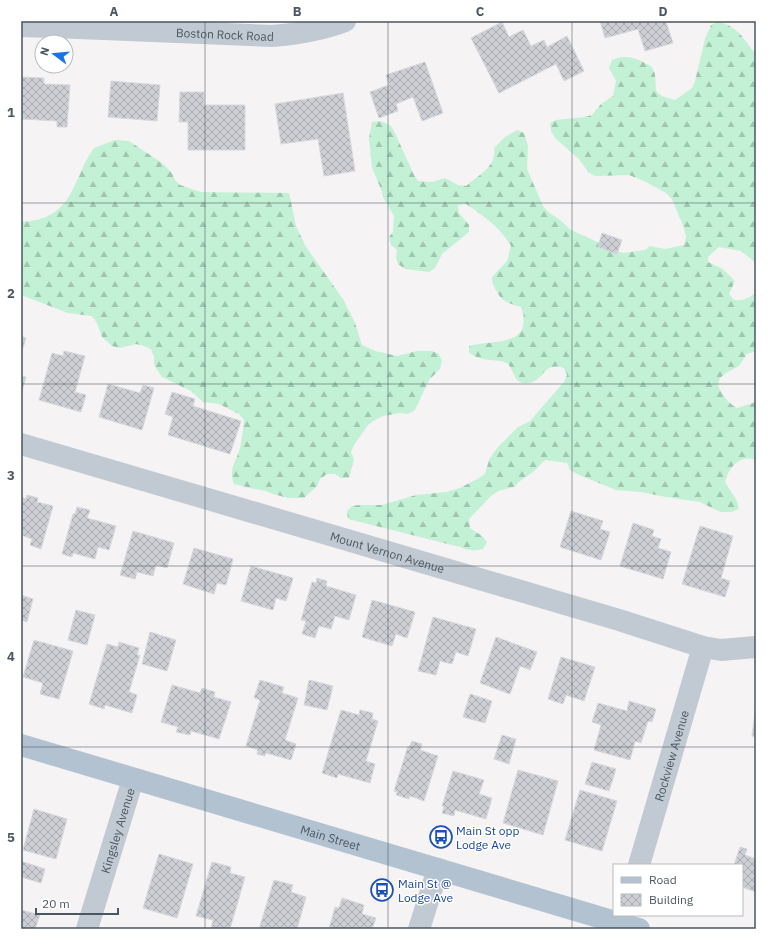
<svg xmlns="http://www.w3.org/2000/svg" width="777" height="950" font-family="'IBM Plex Sans',sans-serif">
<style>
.forest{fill:url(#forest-firs)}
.building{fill:url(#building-cross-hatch);stroke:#d7d9de}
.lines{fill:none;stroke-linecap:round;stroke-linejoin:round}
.minor{stroke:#c1cad2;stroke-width:22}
.major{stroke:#b3c2d1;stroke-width:22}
.grid{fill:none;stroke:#4a5661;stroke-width:1;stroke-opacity:0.55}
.labels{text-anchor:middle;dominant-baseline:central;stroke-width:3;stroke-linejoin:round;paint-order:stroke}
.street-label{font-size:12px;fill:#4a5661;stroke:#fff}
.transit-label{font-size:12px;fill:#164399;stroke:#fff;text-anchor:start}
.neatline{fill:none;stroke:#4a5661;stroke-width:1.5}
.grid-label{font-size:13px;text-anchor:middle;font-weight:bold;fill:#4a5661}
</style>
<defs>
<pattern id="forest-firs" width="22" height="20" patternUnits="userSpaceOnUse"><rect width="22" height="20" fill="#c3f1d5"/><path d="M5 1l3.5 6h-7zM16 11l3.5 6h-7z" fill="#a0c6b0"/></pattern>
<pattern id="building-cross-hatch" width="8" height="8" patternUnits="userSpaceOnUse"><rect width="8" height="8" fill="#cdcfd5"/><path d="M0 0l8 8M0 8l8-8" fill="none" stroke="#a8abb0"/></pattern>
</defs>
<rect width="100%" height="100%" fill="#f5f3f3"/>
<path class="forest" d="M717,22C739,26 742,38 756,54V263L741,251L719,247L708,257V262L723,269L735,281L729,294L734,300C744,301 749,298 756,292V351L747,354L739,366L726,373L720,378L718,385C722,395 728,403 737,408L753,403L756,401V460C740,454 729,467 725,482L737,501L739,509L731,512H721L714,509L700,502L666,497L641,492L616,490L577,474L570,470L567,463L545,460L533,472L520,481L514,487L498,491L491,496L469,519L470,528L482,536L487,542L483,549C474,551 469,551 460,547L348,519L347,511L352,506L359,505H382L416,495L446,492L460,488L479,478L485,474L489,460L497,448L518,427L530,421L564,382L567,375L564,368C543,361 545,380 529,383C514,386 514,370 508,364C502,359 490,361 483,359C478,358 474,356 469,353V346C484,341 520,345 523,326C524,319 524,314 521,307C509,303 503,303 497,292C494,286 492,284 492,277L507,261L511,246C500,227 484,216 466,204L458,205L459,213L469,225V232L442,254L435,268L429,272L405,269L398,264L396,257L397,250L391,245L389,237L393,232L394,216L383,197L381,189L372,168L369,138L372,122L381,121L391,126L395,133L414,175L418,181L432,182L445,178L458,185L466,186C478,175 497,167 494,148L505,137L517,130L524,133L528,146L527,169L543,206L548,212L560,220L571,230L617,251L623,253L645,250L650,246L665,249L684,245L686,237L684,228L672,199L666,193L644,181L629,175L595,176L588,172L579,159L555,138L551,131L550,123L556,120L585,117L592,115L601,104L613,96L616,81L609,68L612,60C625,53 640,59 652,67L655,74L656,91L662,96L675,100L692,88L695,81L705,39L711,25Z
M115,140L129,141L162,163L172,173L175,180L180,185L201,192L289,193L296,226L306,247L343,299L355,323L362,345L375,351L397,356L417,351H432L439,354L442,361L440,369L429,380L415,410L408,414L400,413L383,416L375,420L368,425L354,445L351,452L354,460L349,478H341L335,474H327L320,479L317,486L304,498H288L273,494L266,491L250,488L234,484C228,469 236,462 240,448C242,439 243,429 244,420L239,414L219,404L203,402L191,391L162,377L154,365V357L151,349L144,346L136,344L120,348L112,346L102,337L97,323L92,316L68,313L21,295V221C26,222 31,221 36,220C66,213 72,191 83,167C86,160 90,154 94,148Z"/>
<path class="building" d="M600,21H668L666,22L673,43L645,51L638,29L605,38Z
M502,22L509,37L523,30L531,46L544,40L547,47L567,36L584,71L564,81L556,64L499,93L471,38Z
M425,62L443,113L422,121L413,97L396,104L398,111L379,118L370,92L389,85L386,75Z
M21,77L44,78V84L70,85L67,127H57V121L21,119Z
M111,81L160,85L157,121L108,117Z
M180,92H204V105H245V150H188V122H179Z
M343,93L355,171L324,176L318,139L281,144L275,104Z
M602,233L622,240L617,254L598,247Z
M21,336L26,338L21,354Z
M64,351L85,356L75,392L86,395L81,412L39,400L52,353L63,356Z
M21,376L26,377L21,395Z
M108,384L140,393L143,385L154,388L142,430L99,417Z
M172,392L195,399L193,406L241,421L230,454L168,435L173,417L165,414Z
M27,495L38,498L37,502L53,506L41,549L30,545L32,539L21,535V497L26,499Z
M77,507L90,510L87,518L116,526L109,550L98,547L95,559L73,553L72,557L62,554L73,514H75Z
M571,511L603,521L600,529L610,532L601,560L560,547Z
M633,523L654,530L652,536L661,539L658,548L671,552L663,579L620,566Z
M700,526L733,536L721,578L730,581L725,597L682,584Z
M133,531L174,543L167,568L156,565L153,576L137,572L135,579L120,575Z
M194,548L233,559L226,585L217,583L214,594L183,584Z
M251,566L293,578L286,601L276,598L273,610L241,601Z
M317,578L327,581L326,586L356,595L349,620L335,616L331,629L319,626L315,638L302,634L306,621L301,620L312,582L316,583Z
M21,595L33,599L27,622L21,620Z
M372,600L415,612L407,638L396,634L392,646L362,637Z
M76,610L95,615L87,645L68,640Z
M433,617L476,629L468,656L456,652L452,664L440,661L436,675L418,671Z
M150,632L176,640L167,671L142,664Z
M496,637L537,652L530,670L520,666L510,694L480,683Z
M34,640L73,651L59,699L40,694L43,683L23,677Z
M119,642L139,648L137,655H140L129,692L137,695L132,713L105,705L104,709L89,704L107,644L118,647Z
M561,657L595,667L584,701L566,695L563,704L548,699Z
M260,680L284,687L282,693L298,698L285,740L296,744L291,760L266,753L265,756L257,754L258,750L246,746L260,700L254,698Z
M309,680L333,686L327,710L304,705Z
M172,685L200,693L202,688L215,692L214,697L231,702L219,739L191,731L190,735L176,732L178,727L161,722Z
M470,694L492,701L485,723L463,717Z
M629,701L656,709L652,722L648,721L641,743L635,741L630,760L594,750L601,725L592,722L598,703L627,711Z
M756,705V737L752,736Z
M341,710L359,715L360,710L373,713L372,719L378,721L366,761L375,764L370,783L338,774L337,778L322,773Z
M502,735L516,739L509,764L494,759Z
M412,741L422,744L420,750L438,756L424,801L410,796L409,799L396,795L397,792L394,791L408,746L409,747Z
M592,762L616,769L609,791L585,784Z
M518,770L558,781L543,835L503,823Z
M453,771L484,780L479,794L492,798L486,819L455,810L454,816L442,813L444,807L442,806Z
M580,790L617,801L602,851L565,840Z
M34,809L67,819L56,859L23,850Z
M740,847L747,849L745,855L756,859V892L742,887V865H734Z
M159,854L193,864L177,918L143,908Z
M21,861L45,869L41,883L21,877Z
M212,862L231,867L230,873L245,877L230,929H211L213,920L196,916Z
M274,880L293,885L291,892L306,897L297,929H259Z
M342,898L364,905L362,914L376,918L372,929H329L335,907L339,908Z
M21,910L40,915L35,929H21Z"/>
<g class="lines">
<g class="minor">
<path id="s1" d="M79,21V28L272,36C297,34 322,30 345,21"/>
<path d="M21,26L79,28"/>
<path id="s2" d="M21,444L619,620L703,647L721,650L756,647"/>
<path id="s3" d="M639,865L703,647"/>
<path id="s4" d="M87,929L133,779"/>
<path d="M419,929L438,869"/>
</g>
<path class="major" id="s5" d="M21,745L639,929"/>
</g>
<path class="grid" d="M205,21V929M388,21V929M572,21V929M21,203H756M21,384H756M21,566H756M21,747H756"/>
<defs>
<g id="bus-ring" transform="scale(1.15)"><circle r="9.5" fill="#fff" stroke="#1a4fb4" stroke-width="1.5"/><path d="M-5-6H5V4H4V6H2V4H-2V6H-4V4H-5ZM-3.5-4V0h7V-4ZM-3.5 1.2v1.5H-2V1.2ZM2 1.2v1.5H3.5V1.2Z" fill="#1a4fb4"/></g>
</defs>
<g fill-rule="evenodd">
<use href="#bus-ring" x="441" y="837"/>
<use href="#bus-ring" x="382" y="890"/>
</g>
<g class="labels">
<g class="street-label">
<text stroke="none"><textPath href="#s1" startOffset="153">Boston Rock Road</textPath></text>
<text stroke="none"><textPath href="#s2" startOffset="382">Mount Vernon Avenue</textPath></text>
<text stroke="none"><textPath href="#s3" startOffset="114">Rockview Avenue</textPath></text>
<text stroke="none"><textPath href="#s4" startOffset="103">Kingsley Avenue</textPath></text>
<text stroke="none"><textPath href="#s5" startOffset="323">Main Street</textPath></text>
</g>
<g class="transit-label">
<text x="456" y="830">Main St opp<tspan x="456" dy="14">Lodge Ave</tspan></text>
<text x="398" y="883">Main St @<tspan x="398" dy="14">Lodge Ave</tspan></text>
</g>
</g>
<rect width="777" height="950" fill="none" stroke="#ffffff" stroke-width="44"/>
<rect x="613" y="864" width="130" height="52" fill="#ffffff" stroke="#b7bbc0"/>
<rect x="621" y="877" width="20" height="6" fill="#b3c2d1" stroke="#b7bbc0"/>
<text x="649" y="884" font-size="12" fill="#4a5661">Road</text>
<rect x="621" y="894" width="20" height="12" fill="url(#building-cross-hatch)" stroke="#b7bbc0"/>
<text x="649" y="904" font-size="12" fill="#4a5661">Building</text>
<g transform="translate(54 54) rotate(286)"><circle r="19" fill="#ffffff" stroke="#b7bbc0"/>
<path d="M0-3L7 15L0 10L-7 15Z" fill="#1a73e8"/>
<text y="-6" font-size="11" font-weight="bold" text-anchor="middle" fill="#4a5661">N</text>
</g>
<path d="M36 908v6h82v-6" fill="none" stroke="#4a5661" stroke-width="2"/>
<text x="42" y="908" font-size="12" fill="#4a5661" stroke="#ffffff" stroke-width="3" paint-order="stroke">20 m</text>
<rect x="22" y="22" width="733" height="906" class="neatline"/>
<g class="grid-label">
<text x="114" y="16">A</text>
<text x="297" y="16">B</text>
<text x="480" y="16">C</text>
<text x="663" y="16">D</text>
<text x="11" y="117">1</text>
<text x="11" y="298">2</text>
<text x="11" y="480">3</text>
<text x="11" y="661">4</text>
<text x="11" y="842">5</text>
</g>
</svg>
